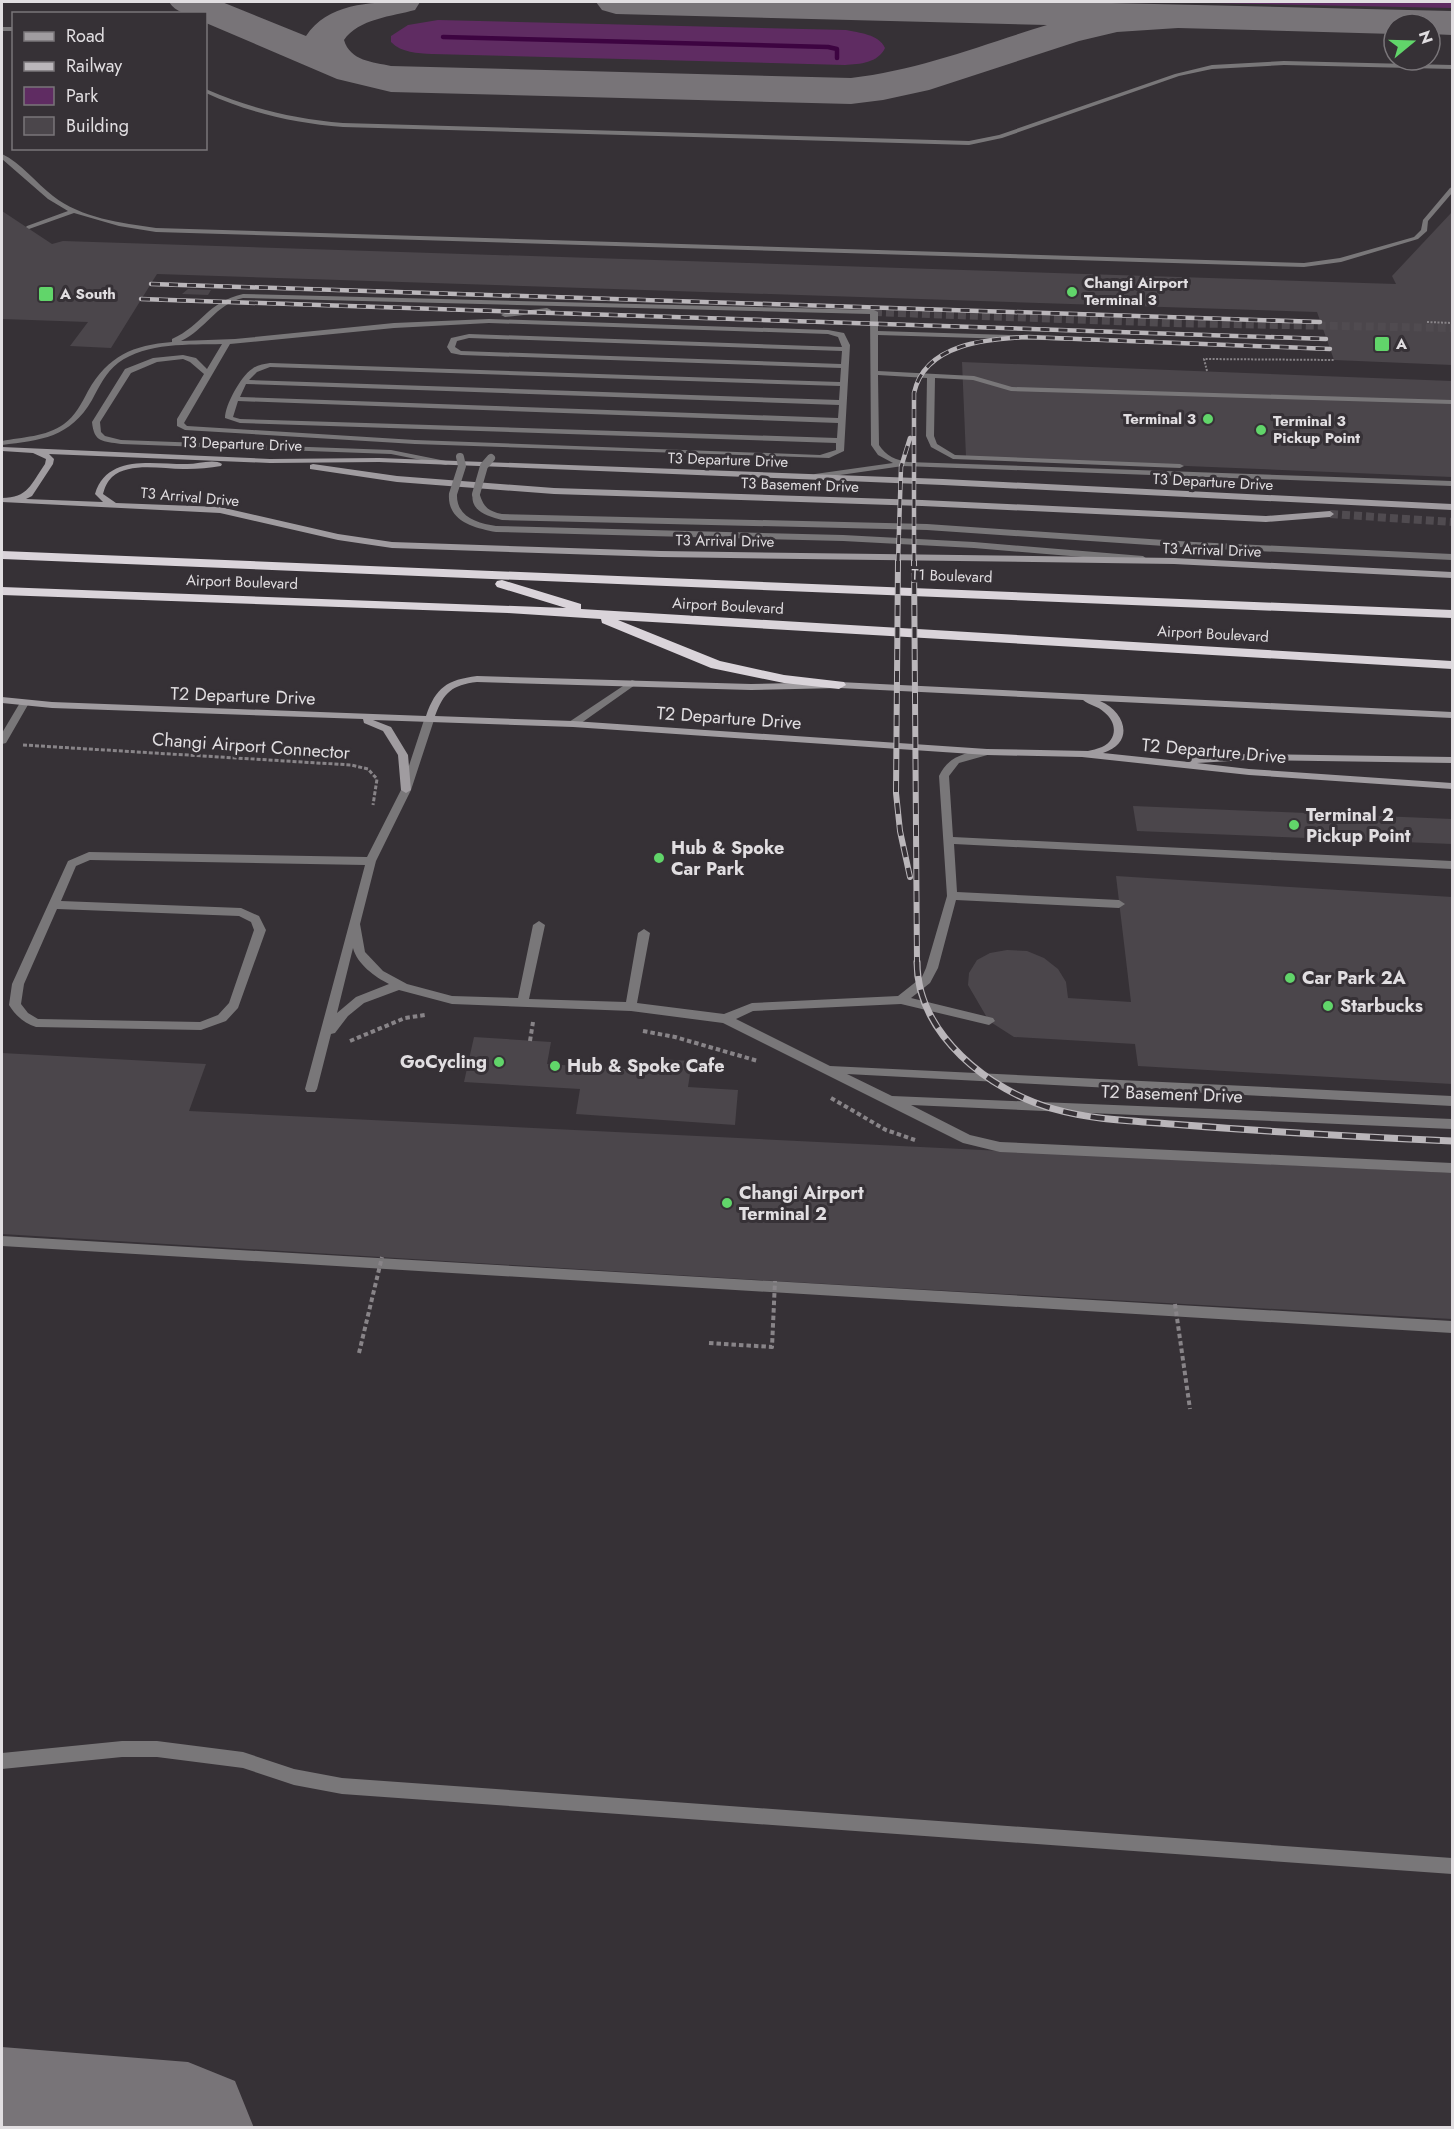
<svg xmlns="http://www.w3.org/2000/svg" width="1454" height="2129" font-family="Jost,sans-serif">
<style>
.green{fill:#5f2c62}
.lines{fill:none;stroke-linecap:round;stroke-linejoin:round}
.stream{stroke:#3d0441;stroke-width:4.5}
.taxiway{fill:#787478;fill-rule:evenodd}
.building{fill:#4b464b}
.secondary-tunnel{stroke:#504b50;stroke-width:8;stroke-dasharray:8 4;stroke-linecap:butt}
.path-far2{stroke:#888488;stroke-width:2;stroke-dasharray:2 1.5;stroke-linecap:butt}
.path-far1{stroke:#888488;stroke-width:3;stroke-dasharray:4 2;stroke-linecap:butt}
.path{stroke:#888488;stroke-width:4;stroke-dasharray:4.5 3;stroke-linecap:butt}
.lane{fill:#797779;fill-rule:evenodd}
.secondary{fill:#a09ca0;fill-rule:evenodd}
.highway{fill:#dad4da;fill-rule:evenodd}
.rail-far2-casing{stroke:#bab6ba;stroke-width:4.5}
.rail-far1-casing{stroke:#bab6ba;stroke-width:6}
.rail-casing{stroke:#bab6ba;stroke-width:7}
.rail-far2{stroke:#363136;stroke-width:3;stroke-dasharray:9;stroke-linecap:butt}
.rail-far1{stroke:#363136;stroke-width:4;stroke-dasharray:11;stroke-linecap:butt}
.rail{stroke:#363136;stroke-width:4.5;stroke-dasharray:14;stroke-linecap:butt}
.path-bridge{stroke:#888488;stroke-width:4;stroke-dasharray:4.5 3;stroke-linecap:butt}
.lane-bridge{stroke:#797779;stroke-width:8}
.poi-dot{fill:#61d56a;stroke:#363136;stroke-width:2}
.labels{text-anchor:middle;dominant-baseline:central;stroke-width:6;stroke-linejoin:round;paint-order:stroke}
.far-poi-label{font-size:15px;font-weight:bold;fill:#e1dee1;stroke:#363136;text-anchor:start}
.far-street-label{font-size:15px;fill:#e1dee1;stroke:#363136}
.street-label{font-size:18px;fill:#e1dee1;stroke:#363136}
.poi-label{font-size:18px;font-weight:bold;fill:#e1dee1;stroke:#363136;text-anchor:start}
</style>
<rect width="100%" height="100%" fill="#363136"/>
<path class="green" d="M1168,2H1452V8Z
M438,20L846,30C859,33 879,34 885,48C878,63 860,64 845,65L432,54C417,53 402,53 391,42V36L408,25Z"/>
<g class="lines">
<path class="stream" d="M443,37L828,47L837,49V58"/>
<path class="taxiway" d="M169,2H222L306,36C330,0 378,2 420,2L415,10C393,16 358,19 344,40C350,61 373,62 391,66L851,78C919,70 982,45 1047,25L616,14L602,10L596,2H1069L1452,11V35L1430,34V24H1394V34L1178,28L1117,32L1079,41L929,90L883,100L851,104L391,92L337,79L206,23V14C190,14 179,16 169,2Z
M2,2047L188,2062L235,2081L254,2128H2Z"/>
</g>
<path class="building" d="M2,211L52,244L63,241L1396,284L1392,276L1452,212V365L1334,360L1317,312L157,274L111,348L70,346L88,322L2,319Z
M188,289L211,290L208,295L182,294Z
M962,362L1452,381V477L966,457Z
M1133,806L1452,819V844L1137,831Z
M1116,876L1452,897V1084L1138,1066L1135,1044L1014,1037L989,1021L968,985L969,973L977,960L990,953L1007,950L1027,951L1044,958L1058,969L1066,982L1068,998L1131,1002Z
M474,1037L551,1042L547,1064L656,1071L658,1059L692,1061L688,1087L738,1090L735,1125L576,1114L580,1089L464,1082Z
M2,1053L206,1064L189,1111L1452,1173V1319L775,1281L2,1234Z"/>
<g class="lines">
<path class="secondary-tunnel" d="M874,312L1171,323L1452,328
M1330,514L1452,522"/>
<path class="path-far2" d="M1427,322L1452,323
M1207,371L1204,359L1334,360"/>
<path class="path-far1" d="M23,745L351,765L368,769L377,779L373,805"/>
<path class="path" d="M643,1031L675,1037L758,1061
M350,1041L405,1018L425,1015
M530,1041L533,1022
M831,1098L886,1130L915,1140"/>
<path class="lane" d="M2,27H14V31H2Z
M1284,61L1452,65V69L1284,65L1212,69L1179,76L1002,138L969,145L343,127C294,123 250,113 206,93V89L208,90C252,109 295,119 343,123L969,141L999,135L1175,74L1212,65Z
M2,154C21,163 36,183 53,196C81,218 121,223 156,228L1304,263L1340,258L1414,237L1421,230L1423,220L1450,188L1452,187V193L1428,221L1427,231L1418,239L1341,262L1304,267L156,232L119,226L74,213L29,229L26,227L27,226L68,211L48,199L2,159Z
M243,294L874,310L878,312V331L1107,338L1111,340L1110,342L878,335V371L974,376L1012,387L1452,400V404L1011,391L973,380L935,378L934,436L937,444L955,455L1180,464L1184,466L1180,468L953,459L931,447L926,436L927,378L878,375L879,445C886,456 896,460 908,462L1452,481V486L903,466L812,479L811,477L815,474L893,463L878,455L871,445L870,314L243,298C216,304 205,330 181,341L235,339L394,323L489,319L828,330L844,333L850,345L844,451L829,458L415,444L185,430L177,426V419L204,374L190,362L183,359L157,362L131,373L100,422L101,432L105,436L121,440L391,450L446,461L450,463L446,465L391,454L121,444C103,441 94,443 92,422L125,369L153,358L183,355L196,358L207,369L222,344C189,345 147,342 118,363C106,372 99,387 92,400C70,438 41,440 2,445V441C22,437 46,437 64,424C75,416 82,403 88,391C108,356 133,345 172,342V339C203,325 207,302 243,294ZM489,323L828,334L838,337L842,347L469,334L451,338L447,347L451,353L461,355L841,368L840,382L270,363C264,364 257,365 252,369C241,376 225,405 225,418L240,423L836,443V450L820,455L415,440L187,426L184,423L230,344L394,328ZM469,338L842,351L841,364L461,351L455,347L457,341ZM270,367L840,386L839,400L249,380L257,372ZM246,384L839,405L838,418L240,397ZM238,401L838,423L837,438L240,419L233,417Z
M547,308L551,310L550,312L505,317L501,315L505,313Z
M453,491L457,494C456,517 477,523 496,526L843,535L974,542L1143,556L1147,559L1143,562L974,548L843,541L496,532C474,528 447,521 449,494Z
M473,492H479C483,506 487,511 502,514L927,524L1194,542L1452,554V560L1194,548L927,530L502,520C487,516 469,511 473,492Z
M632,680L635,681V685L577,726H569V722Z
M24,700L29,703L6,743L2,744V733L21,701Z
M429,717L434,720L411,790L376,861L360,924L365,952L383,971L407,984L452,996L518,998L533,925L539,921L545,925L529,999L626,1002L638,933L644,929L650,933L637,1003L724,1014L752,1003L898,996L922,977L926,968L947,896L939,776C949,755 966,753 987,749L992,752L991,754L959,763L949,776L953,837L1452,861V869L954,844L957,892L1119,900L1125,904L1119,908L956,900L938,968L930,983L911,998L993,1018L995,1021L989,1025L901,1004L753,1011L736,1019L830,1066L1452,1096V1106L847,1074L892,1096L1452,1119V1129L911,1105L970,1135L1000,1142L1452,1163V1173L1000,1152L963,1143L723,1023L631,1011L452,1004L399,990L364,1003L348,1016L335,1033L331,1034L317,1089L315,1092H307L305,1089L365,865L90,860L76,866L61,901L241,908L259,916L266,930L238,1008L226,1021L201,1030L36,1027C24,1023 16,1016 9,1005L12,984L68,861L89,852L367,857L401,790L424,720ZM57,909L239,916L251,922L254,930L229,1003L218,1015L200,1022L38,1019L28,1013L21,1004L24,984ZM353,948C357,964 375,977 389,984L356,997L337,1013Z
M2,1236L1452,1321V1333L2,1246Z
M122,1741H157L243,1752L294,1769L342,1778L1452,1858V1874L342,1794L294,1785L243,1768L157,1757H122L2,1769V1753Z"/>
<path class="secondary" d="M2,447L270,459L379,458L943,479L1452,504V510L943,485L379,462L270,463L49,454L54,459L53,464L32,496L26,499L103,502L95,494C107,454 152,464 185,464C196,465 213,458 222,464L221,466C210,468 198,469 187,469C165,470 131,461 112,477C107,482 105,487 103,494L116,503L220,507L338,534L392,542L661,551L1174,558L1452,572V578L1174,564L661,557L392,548L338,540L220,513L2,502V498C28,498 31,484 45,464L46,459L33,453L2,451Z
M313,464L397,476L554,488L922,500L1266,516L1330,511L1334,514L1330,517L1266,522L922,506L554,494L397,482L310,469V465Z
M477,676L751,684L839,682L1452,712V718L1100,701C1126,712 1135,743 1103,753L1189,762V758L1193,757L1247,754L1452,757V763L1247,760L1197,763L1249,769L1452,783V789L1249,775L1082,757L987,755L573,727L373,720L391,727L408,755L411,790L406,793L401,790L398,755L383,731L364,723L363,719L52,708L2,703V697L52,702L426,716C436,687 447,680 477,676ZM477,682L751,690L839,688L1083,700C1089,705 1098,706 1104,712C1117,722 1118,739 1102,747C1097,749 1092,750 1088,751L987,749L573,721L435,716C444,692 452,685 477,682Z"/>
<path class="highway" d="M2,551L1452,610V618L2,559Z
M502,580L581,604V609L1452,661V669L618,620L720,661L784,675L844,682L846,685L839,689L784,683L711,668L602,623L601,619L508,613L2,595V587L566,608L497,587L495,584L497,581Z"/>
<g class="rail-far2-casing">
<path id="rail-far2" d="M151,284L1320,322
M141,299L1326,339
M898,562L901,467L910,438
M914,562V393C925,343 988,339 1028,337L1330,349"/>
</g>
<g class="rail-far1-casing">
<path id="rail-far1" d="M898,561L896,793L900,831L910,877
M914,561L917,964"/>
</g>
<g class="rail-casing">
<path id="rail" d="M917,962C917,1034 989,1091 1054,1109C1096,1121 1141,1121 1184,1125C1273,1132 1363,1137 1452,1141"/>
</g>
<use href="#rail-far2" class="rail-far2"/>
<use href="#rail-far1" class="rail-far1"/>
<use href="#rail" class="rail"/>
<path class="path-bridge" d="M1175,1304L1190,1409
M709,1343L772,1347L775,1281
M359,1353L382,1257"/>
<path class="lane-bridge" d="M453,494L462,466L460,457
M476,494L484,466L491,458"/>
</g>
<g class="poi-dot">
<circle cx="1072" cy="292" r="6"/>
<rect x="38" y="286" width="16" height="16" rx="3"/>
<rect x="1374" y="336" width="16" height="16" rx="3"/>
<circle cx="1208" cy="419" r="6"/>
<circle cx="1261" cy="430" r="6"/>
<circle cx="1294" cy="825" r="6"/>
<circle cx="659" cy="858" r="6"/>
<circle cx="1290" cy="978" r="6"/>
<circle cx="1328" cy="1006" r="6"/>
<circle cx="499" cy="1062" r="6"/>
<circle cx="555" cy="1066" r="6"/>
<circle cx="727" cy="1203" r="6"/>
</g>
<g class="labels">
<g class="far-poi-label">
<text x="1084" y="283">Changi Airport<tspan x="1084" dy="17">Terminal 3</tspan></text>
<text x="60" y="294">A South</text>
<text x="1396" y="344">A</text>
<text x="1196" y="419" text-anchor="end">Terminal 3</text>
<text x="1273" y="421">Terminal 3<tspan x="1273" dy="17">Pickup Point</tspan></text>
</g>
<g class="far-street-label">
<text transform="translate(242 444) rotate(2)">T3 Departure Drive</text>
<text transform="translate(728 460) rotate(2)">T3 Departure Drive</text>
<text transform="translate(1213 482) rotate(3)">T3 Departure Drive</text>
<text transform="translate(800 485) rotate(2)">T3 Basement Drive</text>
<text transform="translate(190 497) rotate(5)">T3 Arrival Drive</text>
<text transform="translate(725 541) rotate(1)">T3 Arrival Drive</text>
<text transform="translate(1212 550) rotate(2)">T3 Arrival Drive</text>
<text transform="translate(952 576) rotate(2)">T1 Boulevard</text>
<text transform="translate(242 582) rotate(2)">Airport Boulevard</text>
<text transform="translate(728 606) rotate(3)">Airport Boulevard</text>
<text transform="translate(1213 634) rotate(3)">Airport Boulevard</text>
</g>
<g class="street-label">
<text transform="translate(243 696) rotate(2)">T2 Departure Drive</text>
<text transform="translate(729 718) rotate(4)">T2 Departure Drive</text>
<text transform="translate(251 746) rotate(4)">Changi Airport Connector</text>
<text transform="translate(1214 751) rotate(5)">T2 Departure Drive</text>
<text transform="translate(1172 1094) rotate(2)">T2 Basement Drive</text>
</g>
<g class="poi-label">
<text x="1306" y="815">Terminal 2<tspan x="1306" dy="21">Pickup Point</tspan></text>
<text x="671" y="848">Hub &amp; Spoke<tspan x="671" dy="21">Car Park</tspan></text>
<text x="1302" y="978">Car Park 2A</text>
<text x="1340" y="1006">Starbucks</text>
<text x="487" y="1062" text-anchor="end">GoCycling</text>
<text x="567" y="1066">Hub &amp; Spoke Cafe</text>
<text x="739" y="1193">Changi Airport<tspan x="739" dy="21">Terminal 2</tspan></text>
</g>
</g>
<rect width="1454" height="2129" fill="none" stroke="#e1dee1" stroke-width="6"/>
<rect x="12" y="12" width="195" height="138" fill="#363136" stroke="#7a767a" stroke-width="1.5"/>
<rect x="24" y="32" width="30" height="9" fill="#a09ca0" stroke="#7a767a" stroke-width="1.5"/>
<text x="66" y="42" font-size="18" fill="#e1dee1">Road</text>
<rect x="24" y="62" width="30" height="9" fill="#bab6ba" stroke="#7a767a" stroke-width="1.5"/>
<text x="66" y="72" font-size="18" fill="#e1dee1">Railway</text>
<rect x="24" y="87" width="30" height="18" fill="#5f2c62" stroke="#7a767a" stroke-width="1.5"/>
<text x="66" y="102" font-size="18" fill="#e1dee1">Park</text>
<rect x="24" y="117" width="30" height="18" fill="#4b464b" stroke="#7a767a" stroke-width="1.5"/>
<text x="66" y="132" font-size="18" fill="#e1dee1">Building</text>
<g transform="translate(1412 42) rotate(71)"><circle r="28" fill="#363136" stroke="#7a767a" stroke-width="1.5"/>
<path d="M0-4.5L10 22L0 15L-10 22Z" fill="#61d56a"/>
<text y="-9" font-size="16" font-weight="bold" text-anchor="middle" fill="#e1dee1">N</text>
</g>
</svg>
